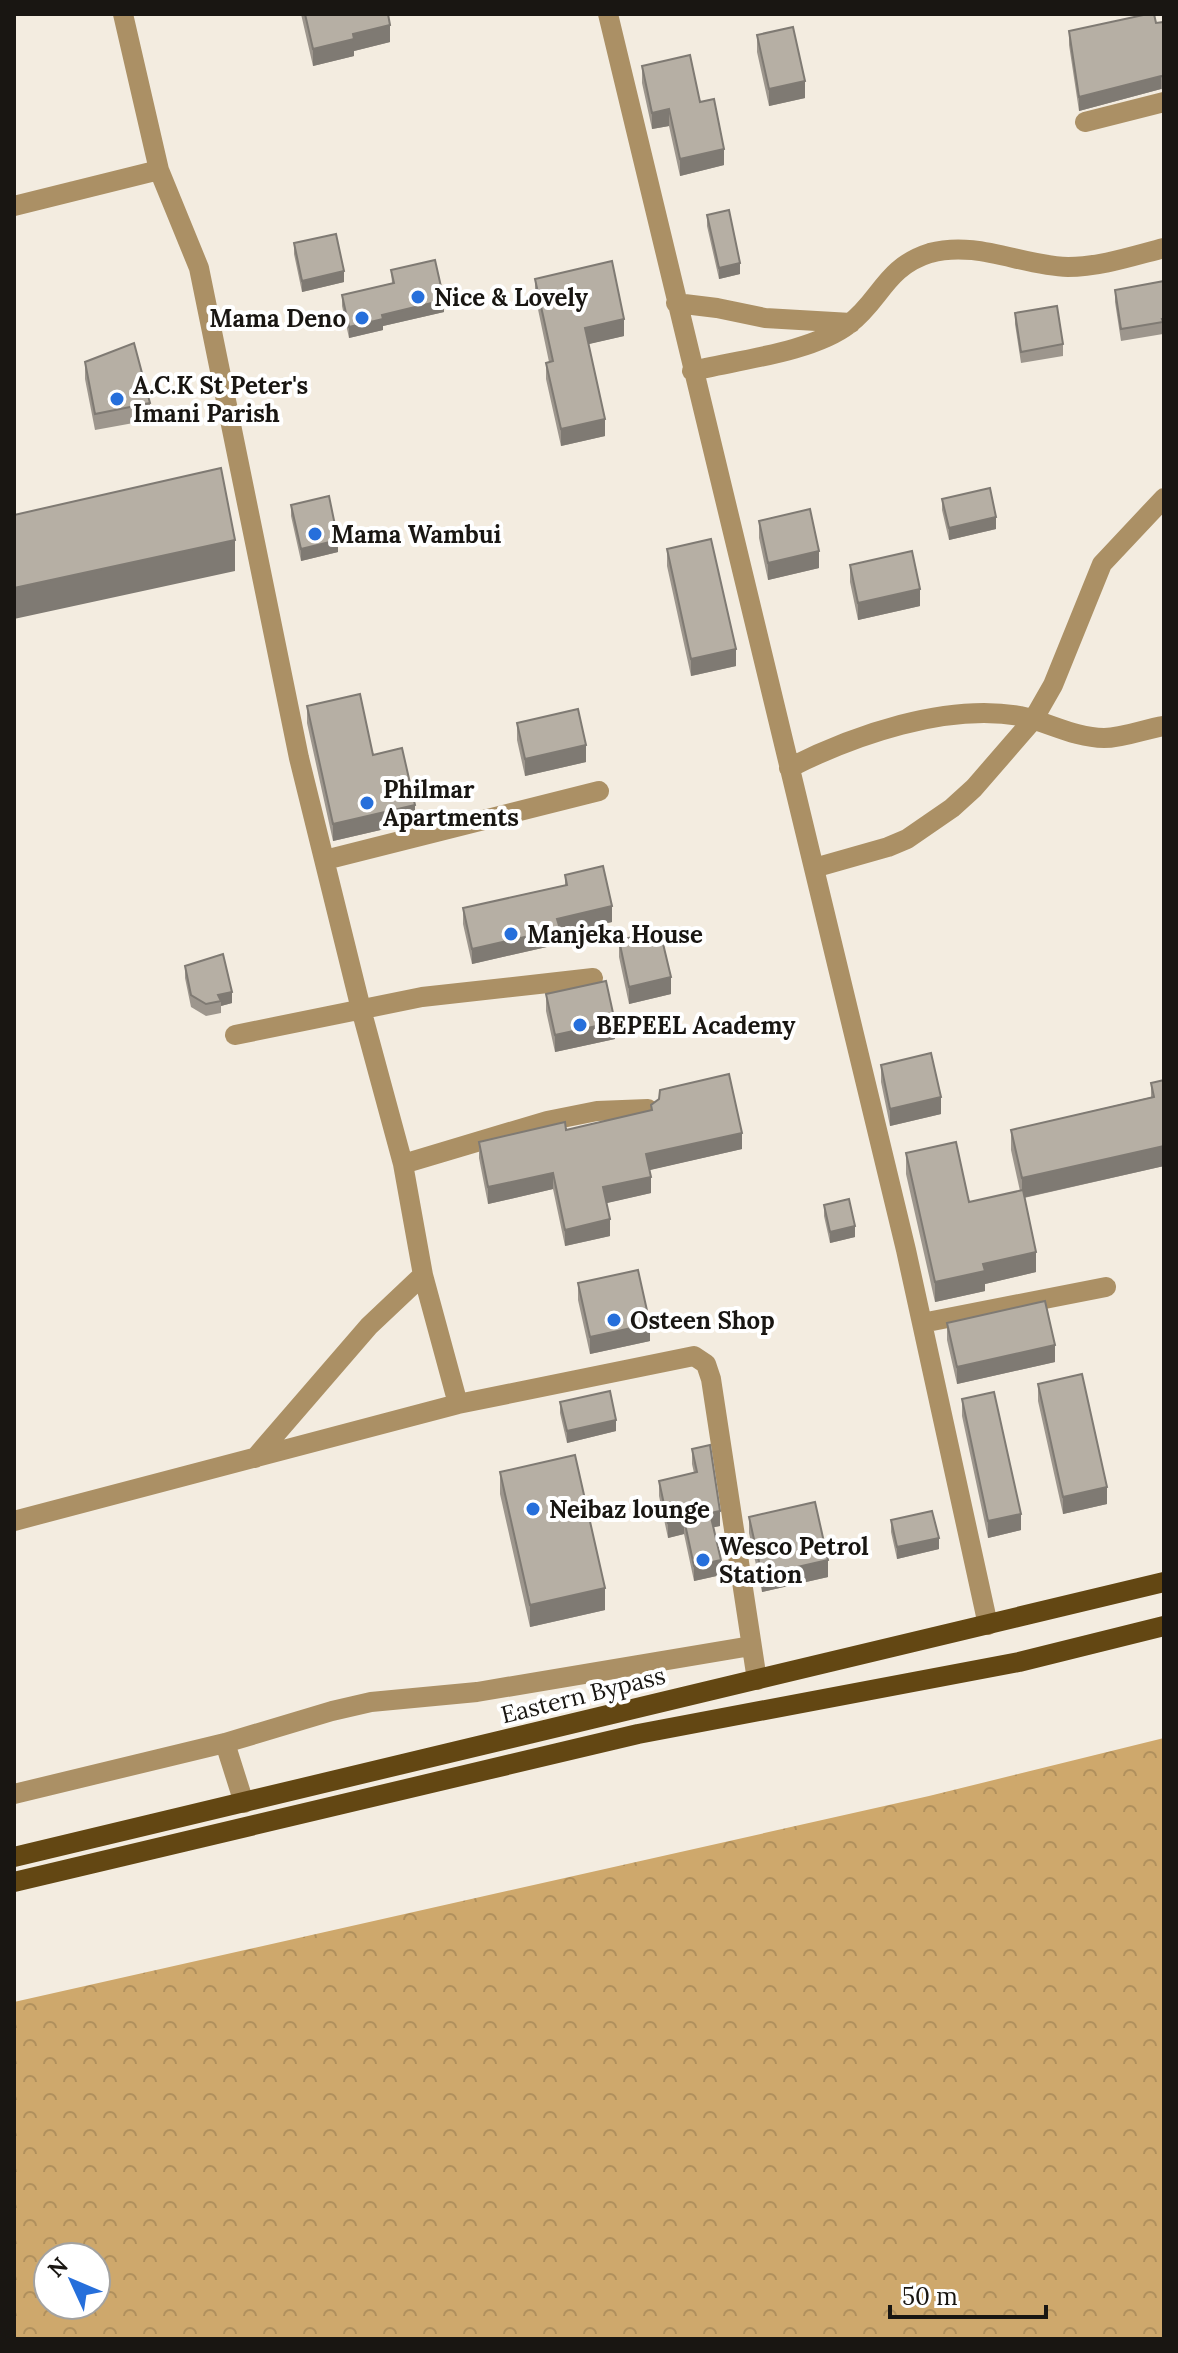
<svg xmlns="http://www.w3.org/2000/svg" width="1178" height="2353" font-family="Lora,serif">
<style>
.forest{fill:url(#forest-crowns);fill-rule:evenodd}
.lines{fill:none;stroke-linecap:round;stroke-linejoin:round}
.street{stroke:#ab9065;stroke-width:20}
.primary{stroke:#634713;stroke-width:20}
.wall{fill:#9d968d}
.shaded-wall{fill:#7f7a73}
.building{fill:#b6afa4;stroke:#7f7a73;stroke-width:2}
.poi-dot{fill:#266fdb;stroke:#fff;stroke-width:3}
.labels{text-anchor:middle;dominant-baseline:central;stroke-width:8;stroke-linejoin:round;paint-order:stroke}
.poi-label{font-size:24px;font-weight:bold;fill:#191612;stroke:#fff;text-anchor:start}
.street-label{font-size:24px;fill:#191612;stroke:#fff}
</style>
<defs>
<pattern id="forest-crowns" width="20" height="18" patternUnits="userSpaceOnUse" patternTransform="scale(2)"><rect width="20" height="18" fill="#cea86c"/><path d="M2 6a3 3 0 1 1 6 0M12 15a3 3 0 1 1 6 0" fill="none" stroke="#b0905d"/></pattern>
</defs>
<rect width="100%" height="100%" fill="#f3ece0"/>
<path class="forest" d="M1164,1738V2339H14V2002L929,1796ZM48,2257H96V2305H48Z"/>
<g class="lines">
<path class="street" d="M123,14L159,170L199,268L299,758L361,1009L403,1164L423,1275L458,1404
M608,14L906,1250L988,1625
M1085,122L1164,102
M14,206L159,170
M676,303L717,308L765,318L851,323
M692,371C738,360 813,352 849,324C881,300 885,267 930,253C977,240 1022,266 1068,267C1100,267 1133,256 1164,248
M789,768C854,735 946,703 1020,716C1048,722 1075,738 1104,738C1124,738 1144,729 1164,726
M325,860L599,791
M814,868L888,847L907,839L952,808L974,788L1033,720L1053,685L1102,564L1164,498
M235,1035L422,997L593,978
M403,1164L547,1121L597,1111L648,1109
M922,1323L1106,1287
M255,1458L369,1326L423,1275
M14,1521L458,1404L694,1356L706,1364L711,1379L757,1680
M225,1743L244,1803
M14,1794L225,1743L332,1711L371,1702L477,1692L751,1646"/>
<path class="primary" d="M14,1857L1164,1582
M14,1882L638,1734L1019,1662L1164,1626"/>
</g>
<path class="wall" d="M301,14H388L390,42L354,51V56L313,66Z
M1164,22V90L1161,89L1079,111L1069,45V31Z
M757,35L805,98L769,106L757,52Z
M642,66L700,102L724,165L680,176L669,126L652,129L642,83Z
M707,215L740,274L719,279L707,226Z
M294,243L344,282L302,292L294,254Z
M391,270L444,312L383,326V330L349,338L342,306V295L392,283Z
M535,279L624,336L588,344L605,436L561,446L546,379V363L549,362L535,295Z
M1164,281V330L1163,331V334L1121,341L1115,302V290Z
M1015,313L1063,344V356L1021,363L1015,324Z
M85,362L150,403V420L95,430L85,379Z
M942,499L996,529L949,540L942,510Z
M291,505L338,552L301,561L291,516Z
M759,521L819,568L768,580L759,538Z
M667,549L736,666L691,676L667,566Z
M850,565L920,606L858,620L850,582Z
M307,706L373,755L415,822L333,841L307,723Z
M517,723L586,762L525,776L517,740Z
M565,875L612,922L560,933V944L472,964L463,924V908L565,885Z
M619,940L671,994L629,1004L619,957Z
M185,966L232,1003L221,1006V1013L206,1016L191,1007L185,978Z
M546,994L615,1039L555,1052L546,1011Z
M881,1065L941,1114L890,1126L881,1082Z
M1164,1080V1166L1024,1198L1036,1272L985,1284V1291L935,1302L906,1174V1153L969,1202L1020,1191L1011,1150V1130L1151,1097V1083Z
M651,1105L742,1149L649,1170L651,1193L606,1203L610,1236L565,1246L553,1189L488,1204L479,1158V1142L566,1130L651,1110Z
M824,1205L855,1237L830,1243L824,1216Z
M578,1283L650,1341L590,1354L578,1300Z
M947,1323L1055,1362L957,1384L947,1340Z
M1038,1384L1107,1504L1063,1514L1038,1401Z
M962,1399L1021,1530L988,1538L962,1416Z
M560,1402L616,1431L567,1443L560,1413Z
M692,1449L720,1526L713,1527L721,1575L694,1581L684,1534L668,1538L659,1496V1481L694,1473L692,1464Z
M500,1472L605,1610L530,1627L500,1494Z
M749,1517L828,1577L762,1592L749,1533Z
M891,1520L939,1549L897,1559L891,1532Z"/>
<path class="shaded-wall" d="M390,25V42L354,51V56L313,66V49L353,34Z
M1161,76V89L1079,111V97Z
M805,81V98L769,106V89Z
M669,109V126L652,129V113Z
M724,149V165L680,176V159Z
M740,263V274L719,279V268Z
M344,271V282L302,292V281Z
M444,300V312L383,326V330L349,338V327L382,315Z
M624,319V336L585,345V328Z
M605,419V436L561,446V429Z
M996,517V529L949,540V528Z
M235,540V571L14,619V588Z
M338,540V552L301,561V549Z
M819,551V568L768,580V563Z
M920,589V606L858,620V603Z
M736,649V666L691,676V659Z
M586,745V762L525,776V759Z
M415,805V822L333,841V824Z
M612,906V922L560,933V944L472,964V949L557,919Z
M671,977V994L629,1004V987Z
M232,992V1003L221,1006V1001L218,995Z
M615,1022V1039L555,1052V1035Z
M941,1097V1114L890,1126V1109Z
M742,1133V1149L646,1171V1154Z
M1164,1146V1166L1022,1198V1178Z
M553,1173V1189L488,1204V1187Z
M651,1177V1193L603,1204V1187Z
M610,1219V1236L565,1246V1230Z
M855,1226V1237L830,1243V1232Z
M1036,1252V1272L985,1284V1291L935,1302V1282L983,1264Z
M650,1324V1341L590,1354V1337Z
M1055,1345V1362L957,1384V1367Z
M616,1420V1431L567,1443V1431Z
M1107,1487V1504L1063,1514V1497Z
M720,1511V1526L710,1528V1513Z
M1021,1514V1530L988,1538V1521Z
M684,1519V1534L668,1538V1523Z
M939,1538V1549L897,1559V1547Z
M721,1560V1575L694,1581V1566Z
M828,1560V1577L762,1592V1575Z
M605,1588V1610L530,1627V1605Z"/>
<path class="building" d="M305,14H388L390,25L353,34L354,39L313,49Z
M1148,14H1154L1156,23L1164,22V77L1161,76L1079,97L1069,31Z
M793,27L805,81L769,89L757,35Z
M690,55L700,102L714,99L724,149L680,159L669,109L652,113L642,66Z
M729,210L740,263L719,268L707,215Z
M336,234L344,271L302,281L294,243Z
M435,260L444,300L382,315L383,319L349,327L342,295L394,283L391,270Z
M612,261L624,319L585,328L605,419L561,429L546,363L553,361L535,279Z
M1164,281V319H1162L1163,322L1121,329L1115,290Z
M1057,306L1063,344L1021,352L1015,313Z
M134,343L150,403L95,414L85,362Z
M221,468L235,540L14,588V515Z
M990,488L996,517L949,528L942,499Z
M329,496L338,540L301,549L291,505Z
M810,509L819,551L768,563L759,521Z
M711,539L736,649L691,659L667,549Z
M912,551L920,589L858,603L850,565Z
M360,694L373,755L402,748L415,805L333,824L307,706Z
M578,709L586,745L525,759L517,723Z
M603,866L612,906L557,919L560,929L472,949L463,908L567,885L565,875Z
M660,931L671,977L629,987L619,940Z
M223,954L232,992L218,995L221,1001L206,1004L191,995L185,966Z
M606,981L615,1022L555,1035L546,994Z
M931,1053L941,1097L890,1109L881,1065Z
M729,1074L742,1133L646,1154L651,1177L603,1187L610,1219L565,1230L553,1173L488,1187L479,1142L565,1122L566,1130L652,1110L651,1105L659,1099L660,1090Z
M1164,1080V1146L1022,1178L1011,1130L1154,1097L1151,1083Z
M956,1142L969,1202L1023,1190L1036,1252L983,1264L985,1271L935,1282L906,1153Z
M849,1199L855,1226L830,1232L824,1205Z
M638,1270L650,1324L590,1337L578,1283Z
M1045,1301L1055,1345L957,1367L947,1323Z
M1082,1374L1107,1487L1063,1497L1038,1384Z
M610,1391L616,1420L567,1431L560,1402Z
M994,1392L1021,1514L988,1521L962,1399Z
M710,1445L720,1511L710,1513L721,1560L694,1566L684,1519L668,1523L659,1481L697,1472L692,1449Z
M575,1455L605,1588L530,1605L500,1472Z
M815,1502L828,1560L762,1575L749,1517Z
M932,1511L939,1538L897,1547L891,1520Z"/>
<g class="poi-dot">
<circle cx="418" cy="297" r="8"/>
<circle cx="362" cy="318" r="8"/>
<circle cx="117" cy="399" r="8"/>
<circle cx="315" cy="534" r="8"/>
<circle cx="367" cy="803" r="8"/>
<circle cx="511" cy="934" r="8"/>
<circle cx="580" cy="1025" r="8"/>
<circle cx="614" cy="1320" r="8"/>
<circle cx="533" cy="1509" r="8"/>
<circle cx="703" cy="1560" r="8"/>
</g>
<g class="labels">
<g class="poi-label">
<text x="434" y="297">Nice &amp; Lovely</text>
<text x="346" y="318" text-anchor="end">Mama Deno</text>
<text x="133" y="385">A.C.K St Peter's<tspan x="133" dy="28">Imani Parish</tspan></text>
<text x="331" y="534">Mama Wambui</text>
<text x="383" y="789">Philmar<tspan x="383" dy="28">Apartments</tspan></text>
<text x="527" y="934">Manjeka House</text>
<text x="596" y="1025">BEPEEL Academy</text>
<text x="630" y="1320">Osteen Shop</text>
<text x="549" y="1509">Neibaz lounge</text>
<text x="719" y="1546">Wesco Petrol<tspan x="719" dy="28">Station</tspan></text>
</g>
<g class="street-label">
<text transform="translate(583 1695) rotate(-14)">Eastern Bypass</text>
</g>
</g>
<rect width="1178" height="2353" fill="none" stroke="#191612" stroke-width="32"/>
<g transform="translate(72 2281) rotate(314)"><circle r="38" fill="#ffffff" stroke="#a3a2a0" stroke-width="2"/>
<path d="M0-6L14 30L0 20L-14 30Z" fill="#266fdb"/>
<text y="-12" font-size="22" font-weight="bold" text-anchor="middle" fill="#191612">N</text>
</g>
<path d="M890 2305v12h156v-12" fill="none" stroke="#191612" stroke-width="4"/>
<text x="902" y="2305" font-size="24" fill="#191612" stroke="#ffffff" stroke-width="6" paint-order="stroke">50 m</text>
</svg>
